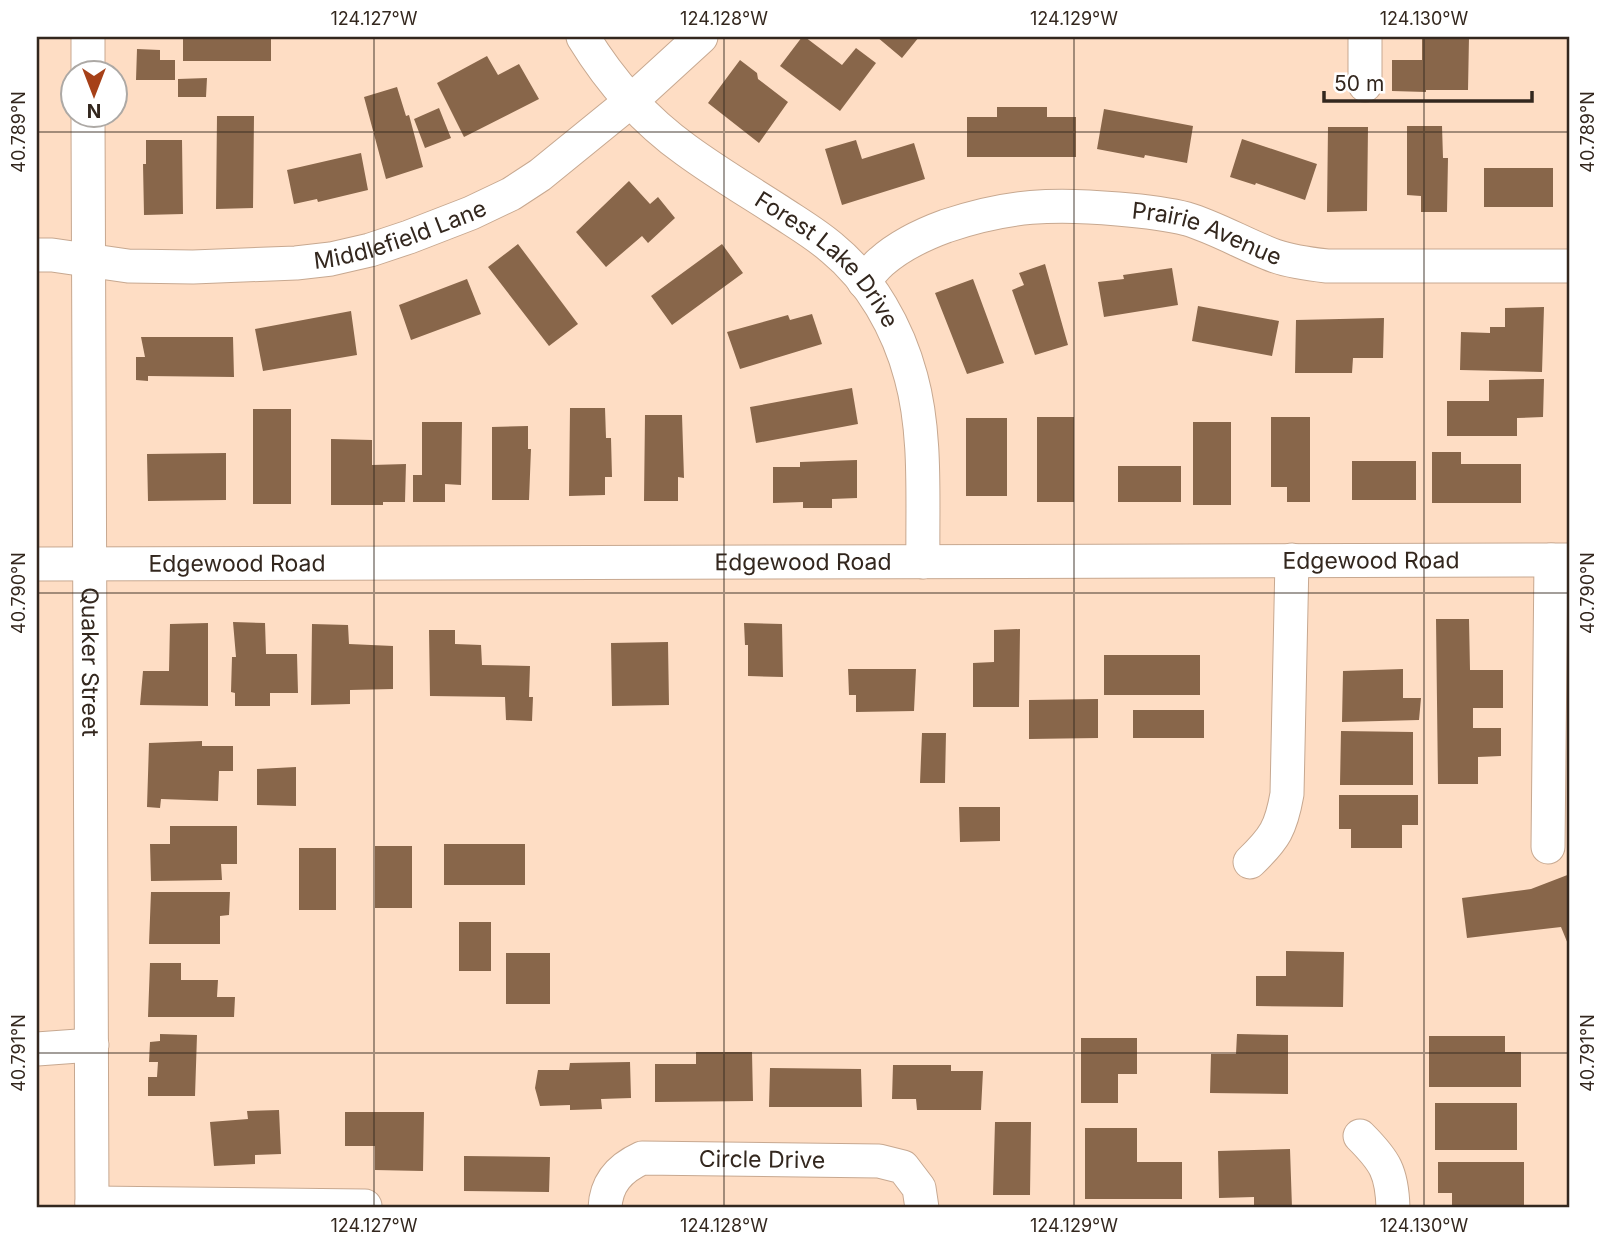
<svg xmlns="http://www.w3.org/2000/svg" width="1607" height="1245" font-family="Inter,sans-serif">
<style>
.building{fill:#88664a}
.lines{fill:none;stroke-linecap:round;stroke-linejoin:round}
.minor-casing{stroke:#c7a890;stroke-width:35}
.minor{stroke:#fff;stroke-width:33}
.ticks{fill:none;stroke:#33271e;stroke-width:2;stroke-opacity:0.45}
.labels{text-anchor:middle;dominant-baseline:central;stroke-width:7;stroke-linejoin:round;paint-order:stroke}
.street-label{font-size:23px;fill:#33271e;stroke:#fff}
.neatline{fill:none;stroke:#33271e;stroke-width:2.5}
.ticks-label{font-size:18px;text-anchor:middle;fill:#33271e}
</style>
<rect width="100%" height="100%" fill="#feddc4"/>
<path class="building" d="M183,37H271V61H183Z
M802,37H805L842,65L856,48L876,63L840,111L780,66Z
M877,37H919L902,58Z
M1422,37H1469L1468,90H1426V92L1392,91V60H1422Z
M137,49L160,50V60H175V80H136Z
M487,56L498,75L519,64L539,99L464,137L437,83Z
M740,60L757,73L758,79L788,102L759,143L708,103Z
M207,78L206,97H178V79Z
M397,87L406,116L409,115L423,167L386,179L364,97Z
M997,107H1047V117H1076V157H967V117H997Z
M439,108L451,138L425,148L414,119Z
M1104,109L1193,126L1187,163L1145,155L1144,158L1097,149Z
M217,116H254L253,208L216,209Z
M1407,126H1442L1443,158H1448L1447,212H1421V196L1407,195Z
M1328,127H1368L1367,211L1327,212Z
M1242,139L1317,164L1305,200L1256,183L1255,185L1230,177Z
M146,140H182L183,214L144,215L143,164H146Z
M856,140L862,159L914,143L925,179L842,205L825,149Z
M361,153L368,190L318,202L317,199L294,204L287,170Z
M1484,168H1553V207H1484Z
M629,181L650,204L658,197L675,218L648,243L642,236L606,267L576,232Z
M518,244L578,324L549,346L488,267Z
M722,244L743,273L672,325L651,296Z
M1045,264L1068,345L1035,355L1012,290L1024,285L1019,273Z
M1172,268L1178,305L1104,317L1098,282L1124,279L1123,275Z
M467,279L481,314L411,340L399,305Z
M973,279L1004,363L967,374L935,293Z
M1198,306L1279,321L1272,356L1192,341Z
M1544,307L1542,372L1460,370L1461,332L1490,333V327H1505V308Z
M351,311L357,355L263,371L255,329Z
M812,314L822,344L740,369L727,332L788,315L790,320Z
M1384,318L1383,358H1353L1352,373H1295L1296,320Z
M141,337H233L234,377L148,376V381L136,380V357H145Z
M1544,379L1543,417L1517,418V436H1447V401H1489V380Z
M852,388L858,424L756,443L750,407Z
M570,408H605L606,438H611L612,477H605V495L569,496Z
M253,409H291V504H253Z
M645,415H682L684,478L678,477V501H644Z
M1037,417H1074V502H1037Z
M1271,417H1310V502H1287V487H1271Z
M966,418H1007V496H966Z
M422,422H462L461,485L445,484V502H413V475H422Z
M1193,422H1231V505H1193Z
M528,426V449H531L529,500H492V427Z
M331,439L372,440V465L406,464L405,502H383V505H331Z
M1432,452H1461V464H1521V503H1432Z
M226,453V500L148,501L147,454Z
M857,460V498L832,499V508H803V502L773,503V467H800V462Z
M1352,461H1416V500H1352Z
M1118,466H1181V502H1118Z
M1436,619H1469L1470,670H1503V708H1473V728H1501V756L1478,757V784H1438Z
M233,622L265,623L266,654H297L298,693H270V706H235V693L231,692L232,657H236Z
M208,623V706L140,705L143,671H169L170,624Z
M744,623L782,624L783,677L748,676V645H745Z
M312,624L348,625L349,644L393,646V689L350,690V704L311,705Z
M1020,629L1019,707H973V663L994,662V630Z
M429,630H455V644L481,645L482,665L530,666L529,697H533L532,721L506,720L505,697L430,696Z
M668,642L669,705L612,706L611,643Z
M1104,655H1200V695H1104Z
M848,669H916L914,711L856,712V695H849Z
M1403,669V698H1421L1419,720L1342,722L1343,671Z
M1098,699V738L1029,739V700Z
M1133,710H1204V738H1133Z
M1341,731L1413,732V785H1340Z
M922,733H946L945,783H920Z
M202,741V746H233V771H219L218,801L161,799L160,808L147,807L149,743Z
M296,767V806L257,805V769Z
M1339,795H1418V825H1402V848H1351V829H1339Z
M959,807H1000V841L960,842Z
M170,826H237V864H221L222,880L151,881L150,844H170Z
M444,844H525V885H444Z
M375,846H412V908H375Z
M299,848H336V910H299Z
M1570,874V949L1561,927L1467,938L1462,898L1531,889Z
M151,892H230L229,915L220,916V944H149Z
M459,922H491V971H459Z
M1286,951L1344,952L1343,1007L1256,1006V976H1286Z
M506,953H550V1004H506Z
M150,963H181V980H218L217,997H235L234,1017H148Z
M160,1034L197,1035L195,1096H148V1077H157L158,1062H149L150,1042L160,1041Z
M1237,1034L1288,1035V1094L1210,1093L1211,1054H1236Z
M1429,1036H1505V1052H1521V1087H1429Z
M1081,1038H1137V1074H1118V1103H1081Z
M696,1052H752L753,1101L655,1102V1064H696Z
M630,1062L631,1098L601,1099L602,1109L570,1110V1105L540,1106L535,1088L538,1070H569L570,1063Z
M893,1065H951V1071H983L981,1110H917L916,1099H892Z
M770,1068L861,1069L862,1107H769Z
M1435,1103H1517V1150H1435Z
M279,1110L281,1154L255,1155V1164L214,1166L210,1122L248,1119L247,1111Z
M345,1112H424L423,1171L375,1170V1146H345Z
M995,1122H1031L1030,1195H993Z
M1085,1128H1137V1162H1182V1199H1085Z
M1290,1149L1292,1208H1254V1197L1219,1198L1218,1151Z
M464,1156L550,1157L549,1192L464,1191Z
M1438,1162H1524V1208H1452V1193H1438Z"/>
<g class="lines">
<g class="minor-casing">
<g id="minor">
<path d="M88,37V74"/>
<path id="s1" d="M583,37C610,81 644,120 686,150C716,172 748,191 779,211C797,223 816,234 832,248C871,280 898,328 911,377C927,435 922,502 923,562"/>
<path d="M1365,85V37"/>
<path id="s2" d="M88,116L92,1208"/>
<path id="s3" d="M37,255H52L128,266L193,267L296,263L331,259L370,250L409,237L471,213L511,194L540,175L631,101L701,37"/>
<path id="s4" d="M864,282C869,275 875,267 881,262C899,246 924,234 946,226C1008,205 1054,203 1118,209C1142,211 1164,213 1187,219C1217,228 1245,245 1275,256C1292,262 1309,264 1327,266H1570"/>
<path id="s5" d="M37,564L1570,560"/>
<path d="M1548,847L1551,560"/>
<path d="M1250,862C1275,838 1281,828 1287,794L1292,560"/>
<path d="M37,1049L92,1045"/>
<path d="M1360,1136C1385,1161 1392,1172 1393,1208"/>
<path d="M92,1203L365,1206"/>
<path id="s6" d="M605,1208C606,1183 620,1168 642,1158L879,1161L903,1167L919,1188L922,1208"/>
</g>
</g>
<use href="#minor" class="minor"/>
</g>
<path class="ticks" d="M374,37V1208M724,37V1208M1074,37V1208M1424,37V1208M37,132H1570M37,593H1570M37,1053H1570"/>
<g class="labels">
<g class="street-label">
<text stroke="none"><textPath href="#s3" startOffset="368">Middlefield Lane</textPath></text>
<text stroke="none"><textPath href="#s4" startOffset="368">Prairie Avenue</textPath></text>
<text stroke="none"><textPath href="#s1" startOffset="334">Forest Lake Drive</textPath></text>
<text stroke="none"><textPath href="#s5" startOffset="1334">Edgewood Road</textPath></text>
<text stroke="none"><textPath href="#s5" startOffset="766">Edgewood Road</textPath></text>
<text stroke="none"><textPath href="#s5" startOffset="200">Edgewood Road</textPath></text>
<text stroke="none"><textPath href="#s2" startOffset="546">Quaker Street</textPath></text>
<text stroke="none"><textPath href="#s6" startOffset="186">Circle Drive</textPath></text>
</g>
</g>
<rect width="1607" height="1245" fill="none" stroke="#ffffff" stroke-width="77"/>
<g transform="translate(94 94) rotate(180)"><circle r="33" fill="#ffffff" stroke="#ada9a5" stroke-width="2"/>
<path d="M0-5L12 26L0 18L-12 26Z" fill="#a64018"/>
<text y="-10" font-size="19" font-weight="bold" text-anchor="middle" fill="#33271e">N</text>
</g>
<path d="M1324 91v10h208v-10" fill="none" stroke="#33271e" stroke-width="3.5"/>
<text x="1334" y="91" font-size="21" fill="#33271e" stroke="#ffffff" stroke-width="5" paint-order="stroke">50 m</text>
<rect x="38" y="38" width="1530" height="1168" class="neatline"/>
<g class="ticks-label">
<text x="374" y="25">124.127°W</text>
<text x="724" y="25">124.128°W</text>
<text x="1074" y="25">124.129°W</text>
<text x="1424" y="25">124.130°W</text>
<text transform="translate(1588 132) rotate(-90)" y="6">40.789°N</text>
<text transform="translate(19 132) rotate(-90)" y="6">40.789°N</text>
<text transform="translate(1588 593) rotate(-90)" y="6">40.790°N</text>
<text transform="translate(19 593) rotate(-90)" y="6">40.790°N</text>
<text transform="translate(1588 1053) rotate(-90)" y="6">40.791°N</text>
<text transform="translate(19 1053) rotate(-90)" y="6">40.791°N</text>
<text x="374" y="1232">124.127°W</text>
<text x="724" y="1232">124.128°W</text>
<text x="1074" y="1232">124.129°W</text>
<text x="1424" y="1232">124.130°W</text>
</g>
</svg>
